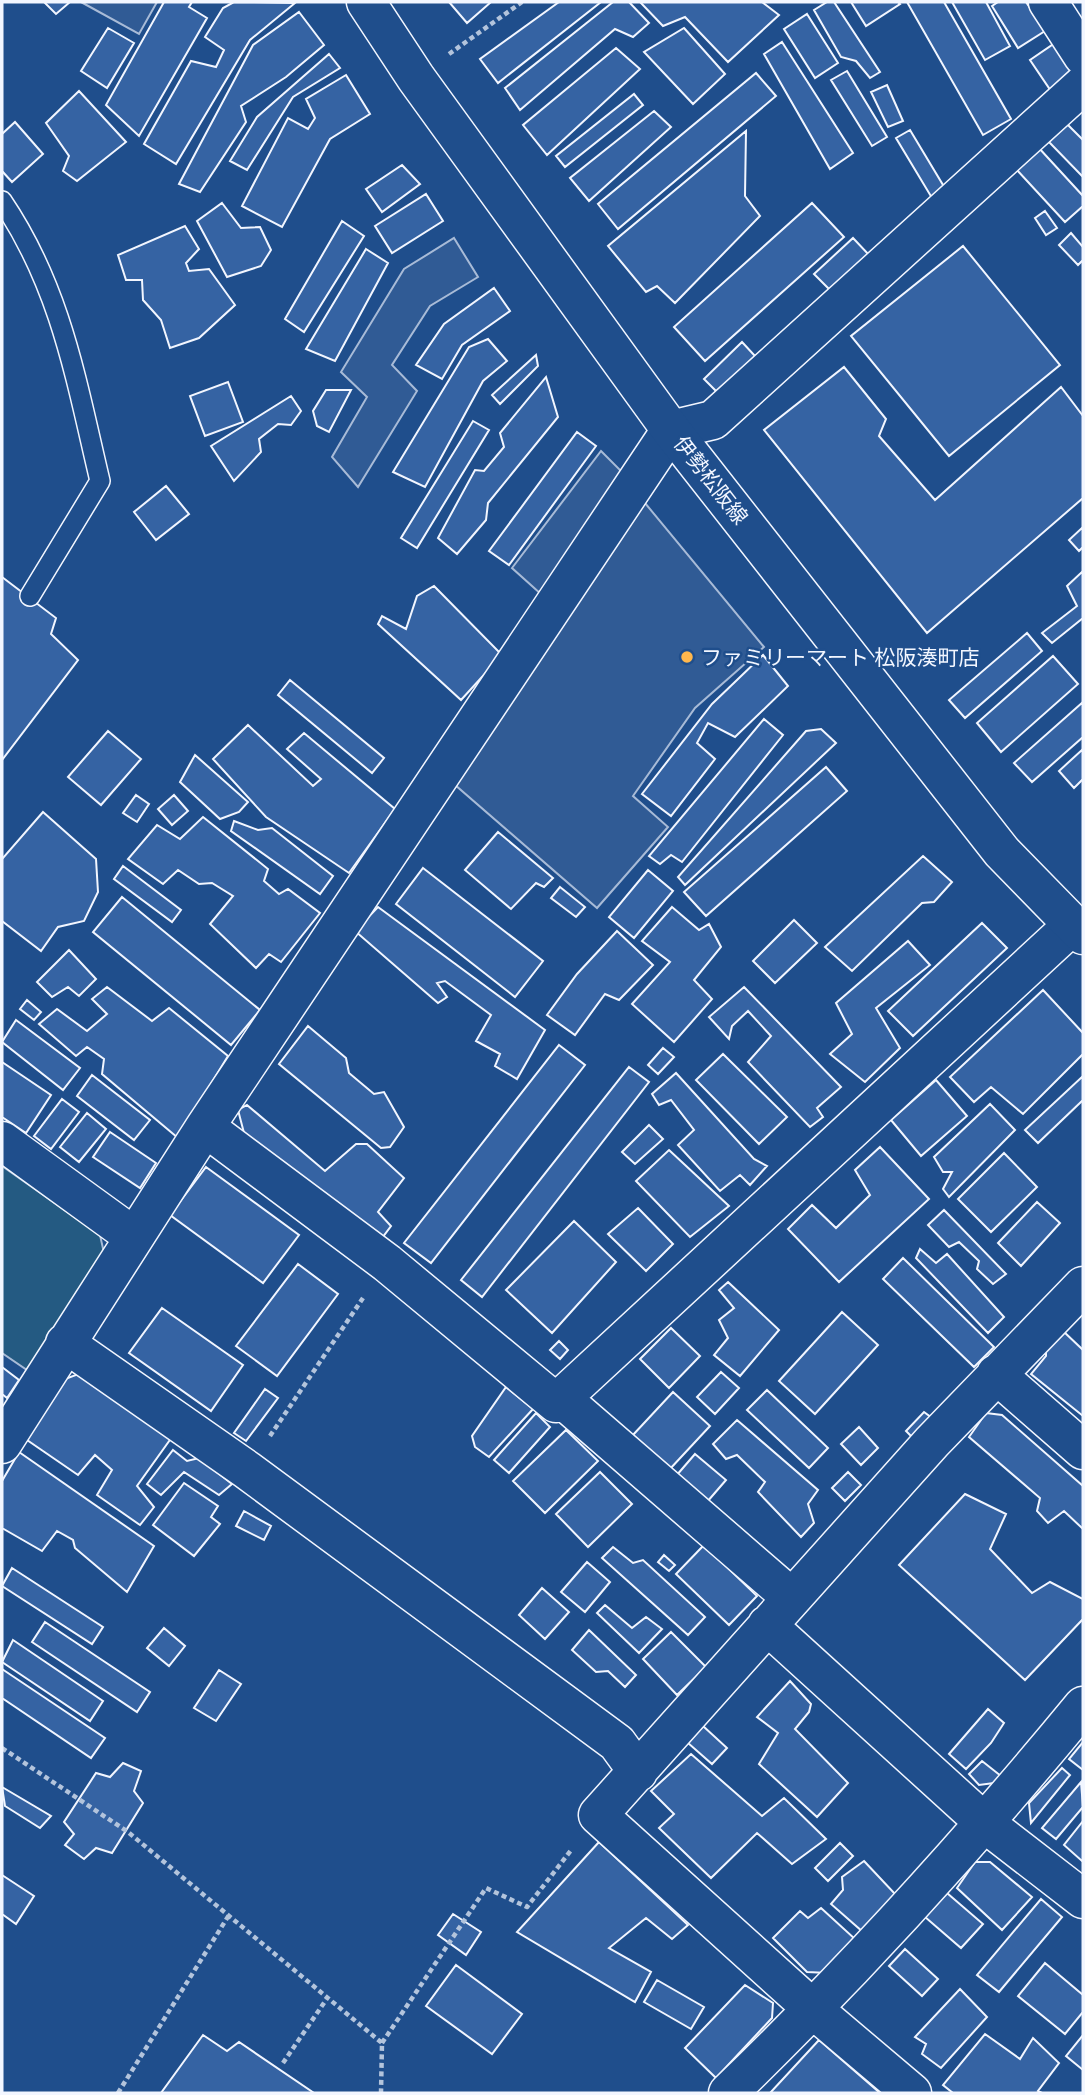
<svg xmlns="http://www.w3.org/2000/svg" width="1085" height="2095" font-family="Poppins,'Noto Sans JP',sans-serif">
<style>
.green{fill:#245a82;stroke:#a8bbd7;stroke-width:2}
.parking{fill:#305b95;stroke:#a8bbd7;stroke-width:2}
.building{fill:#3563a3;stroke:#f2f6ff;stroke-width:2}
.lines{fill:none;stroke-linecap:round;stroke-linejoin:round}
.lane-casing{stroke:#f2f6ff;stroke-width:22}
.street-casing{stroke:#f2f6ff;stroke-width:41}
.primary-casing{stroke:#f2f6ff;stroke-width:41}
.path{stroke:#b3c4dc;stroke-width:4.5;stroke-dasharray:5 3.5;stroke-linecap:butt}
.lane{stroke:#1f4e8c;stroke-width:19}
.street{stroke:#1f4e8c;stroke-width:38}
.primary{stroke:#1f4e8c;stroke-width:38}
.poi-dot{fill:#ffb74d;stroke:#1f4e8c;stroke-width:2.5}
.labels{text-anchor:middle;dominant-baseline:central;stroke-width:5;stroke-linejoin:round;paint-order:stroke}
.street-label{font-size:21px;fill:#f2f6ff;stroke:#1f4e8c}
.poi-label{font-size:21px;fill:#f2f6ff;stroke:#1f4e8c;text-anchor:start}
</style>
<rect width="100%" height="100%" fill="#1f4e8c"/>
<path class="green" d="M2,1166L100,1235L104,1253L27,1370L2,1353Z"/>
<path class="parking" d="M81,2H157L139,34Z
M454,238L478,277L430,306L392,365L417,391L358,487L332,457L367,397L341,372L404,269Z
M601,451L625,475L542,595L512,568Z
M645,503L764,647L695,708L633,796L668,827L597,908L454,784Z"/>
<path class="building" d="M44,2H70L56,14Z
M164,2H192L189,7L207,18L139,136L106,105Z
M234,2L295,3L250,40L176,164L144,144L191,61L216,67L224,50L205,37L223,8Z
M449,2H491L467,23Z
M559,2H601L498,83L480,59Z
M613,2H629L649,23L633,37L615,29L520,110L505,88Z
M640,2H762L779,15L728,62L685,17L663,26Z
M827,2H834L880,72L870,78L856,61L841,57L814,10Z
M851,2H898L900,4L866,26Z
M907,2H944L1011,119L983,135Z
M952,2H986L1010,46L985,60Z
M998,2H1026L1045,31L1018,48L992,6Z
M299,12L324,45L286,77L241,106L246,122L200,192L179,184L253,45Z
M807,14L838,63L815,78L784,29Z
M108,28L134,43L107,88L81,71Z
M684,28L725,74L693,104L644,52Z
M782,42L853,153L830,169L764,54Z
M1055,43L1076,74L1051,91L1030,60Z
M616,48L640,69L547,155L523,125Z
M329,54L340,68L293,97L247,170L230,161L257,117Z
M847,71L887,137L872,146L831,80Z
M756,73L776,96L618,229L598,204Z
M346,75L370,114L330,139L282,227L242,206L288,118L308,129L315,118L306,99Z
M887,85L903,121L888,127L871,92Z
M79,91L126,142L77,181L63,171L69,156L46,123Z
M634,94L643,105L565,167L556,156Z
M654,111L671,127L589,201L570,178Z
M15,122L43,154L12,182L2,171V134Z
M1067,124L1083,140V177L1049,142Z
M910,130L946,190L932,198L896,138Z
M746,131L745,196L760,216L675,303L657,286L646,292L608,246Z
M1038,147L1083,196V206L1065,222L1016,169Z
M402,165L420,184L382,212L366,189Z
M426,194L443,221L392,253L375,226Z
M222,203L241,228L260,227L271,250L261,266L227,277L197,221Z
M812,203L844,237L705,361L674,327Z
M1045,211L1057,228L1046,235L1035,218Z
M342,221L364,236L304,332L285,319Z
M185,226L199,249L186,263L189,271L209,269L235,305L199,338L170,348L161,320L143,300L142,280H126L118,255Z
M1071,233L1083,247V260L1078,265L1059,245Z
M853,238L870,256L833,293L814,274Z
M963,246L1060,365L949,456L851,336Z
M366,249L388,263L335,361L306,349Z
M494,288L510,311L462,345L442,379L416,365L444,324Z
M488,339L507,361L483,381L425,487L393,472L469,347Z
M742,342L755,356L718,393L704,379Z
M536,355L538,366L500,404L492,395Z
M844,367L886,419L879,436L935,500L1061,387L1083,416V498L927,633L764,430Z
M546,377L558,417L488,503L486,520L457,554L438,538L475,470L484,471L504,447L500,433Z
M228,382L243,422L205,436L190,396Z
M326,390H351L329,432L317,426L313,411Z
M291,396L301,411L291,425L278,424L259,439L261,452L234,481L211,446Z
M473,421L489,430L417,548L401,538Z
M577,432L596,446L509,565L489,551Z
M166,486L189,514L156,540L134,512Z
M1083,527V547L1079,551L1069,540Z
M1083,571V618L1052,643L1042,633L1077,606L1067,586Z
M2,577L56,618L51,634L78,660L2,760Z
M434,586L502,655L461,700L378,624L382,616L406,629L417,596Z
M1027,633L1042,651L965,718L949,700Z
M763,655L788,686L735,737L708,723L697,743L715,759L671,816L642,794L712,704Z
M1053,656L1078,684L1001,752L977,723Z
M290,680L384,758L372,773L278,695Z
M1083,702V737L1032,782L1014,763Z
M764,719L783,735L682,862L671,855L660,864L649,856Z
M248,725L313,786L321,779L287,749L304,733L395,809L349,873L266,817L213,759Z
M821,729L836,743L685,885L678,877L806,731Z
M108,731L141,759L101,805L68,777Z
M1083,749V779L1074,788L1059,771Z
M195,755L248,802L239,812L220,819L180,782Z
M826,767L847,791L706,916L684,892Z
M136,795L149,804L137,822L123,813Z
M174,795L188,811L172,825L158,809Z
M43,812L96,859L98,892L84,921L58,927L41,951L2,921V859Z
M203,817L268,869L264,881L279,894L288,889L320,913L281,962L269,954L256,968L210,924L233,896L212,883L199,884L178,870L163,884L128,859L157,825L180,839Z
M234,821L258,830L272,828L333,876L320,894L231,831Z
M498,832L553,878L544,887L536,883L511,909L465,870Z
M923,856L952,882L934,902L922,903L852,971L825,947Z
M123,866L181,910L172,922L114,879Z
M423,868L543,961L515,997L396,904Z
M648,870L673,891L634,938L609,917Z
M560,887L585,907L576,917L551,898Z
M122,897L260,1010L231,1045L93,932Z
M378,907L545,1030L517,1079L495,1066L500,1054L476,1041L491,1015L445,981L437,983L447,997L438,1003L355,931Z
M672,907L699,930L709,924L721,947L694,980L712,999L674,1042L632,1004L670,962L642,941Z
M794,920L817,943L775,983L753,961Z
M982,923L1007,948L913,1036L888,1011Z
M617,931L653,965L619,1000L605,994L575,1035L547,1015L577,974Z
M908,941L930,965L876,1008L900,1048L865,1082L830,1054L852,1034L836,1003Z
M69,950L96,979L79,996L68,987L52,997L37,982Z
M107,987L152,1021L169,1008L228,1056L178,1138L102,1074L104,1059L87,1047L76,1056L39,1024L57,1009L87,1031L107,1014L92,999Z
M744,987L841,1087L817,1108L823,1117L810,1127L748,1062L771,1036L748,1011L732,1026L729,1039L709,1017Z
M1043,990L1083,1033V1054L1023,1114L991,1087L974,1102L950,1077Z
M27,1000L41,1012L34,1020L20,1009Z
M16,1020L80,1068L63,1090L2,1042Z
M308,1026L346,1058L349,1073L374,1094L384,1092L404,1127L390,1147L381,1148L279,1064Z
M559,1045L585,1065L431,1263L404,1243Z
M663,1048L674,1057L658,1074L648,1065Z
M723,1054L787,1117L759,1144L696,1080Z
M2,1062L51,1095L26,1133L2,1117Z
M629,1067L649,1082L482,1297L461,1280Z
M676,1073L754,1159L767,1166L750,1185L740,1175L720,1191L678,1145L694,1130L671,1100L659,1105L652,1094Z
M92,1075L150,1120L134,1140L77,1096Z
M1083,1076V1100L1038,1143L1025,1130Z
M936,1080L967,1116L921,1156L891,1120Z
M62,1099L79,1112L51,1149L34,1136Z
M990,1104L1015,1130L949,1197L943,1189L952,1172H943L934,1157Z
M247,1105L325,1171L356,1144H367L404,1178L378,1212L391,1226L382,1238L244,1133L238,1110Z
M87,1113L106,1129L79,1162L60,1147Z
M649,1125L663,1139L635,1164L622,1152Z
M110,1132L156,1163L140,1188L93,1157Z
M880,1147L929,1199L839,1282L788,1229L812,1205L836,1228L870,1195L855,1170Z
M669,1150L729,1206L690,1237L636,1181Z
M1004,1153L1037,1187L991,1232L958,1199Z
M206,1167L299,1235L263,1283L170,1215Z
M1037,1202L1060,1223L1021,1266L998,1243Z
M638,1208L673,1244L646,1271L608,1234Z
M944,1210L1006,1274L993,1284L977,1269L979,1261L959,1242L949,1247L928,1225Z
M574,1221L616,1262L552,1333L506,1290Z
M920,1249L936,1263L947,1254L1004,1317L988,1333L916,1258Z
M903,1258L994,1347L974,1367L883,1279Z
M298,1264L338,1294L277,1376L236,1346Z
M728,1282L779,1330L740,1376L714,1355L728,1338L719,1320L734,1308L719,1290Z
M162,1308L243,1365L211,1411L129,1353Z
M842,1312L878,1345L815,1414L779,1381Z
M671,1328L700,1356L669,1388L640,1359Z
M1062,1330L1083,1350V1416L1031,1374L1046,1356V1346Z
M559,1341L568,1350L560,1359L550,1350Z
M2,1367L19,1380L7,1398L2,1394Z
M721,1372L739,1388L715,1414L697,1397Z
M81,1373L172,1437L137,1486L154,1507L140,1525L97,1495L112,1470L95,1455L78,1475L27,1440L65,1379Z
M506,1387L533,1409L489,1457L475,1447L472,1436Z
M265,1389L278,1398L246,1441L234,1433Z
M767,1390L828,1448L809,1468L747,1410Z
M673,1392L710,1426L669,1470L632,1436Z
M924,1412L932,1418L913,1438L906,1431Z
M536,1413L550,1427L509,1473L494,1460Z
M986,1413L1002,1415L1083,1486V1529L1064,1511L1048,1523L1037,1511L1040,1498L969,1437Z
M737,1420L818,1490L808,1504L814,1523L801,1537L758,1492L765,1482L737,1455L726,1459L713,1444Z
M859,1427L878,1448L861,1465L841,1444Z
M566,1430L598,1461L545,1513L513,1481Z
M173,1450L187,1461L199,1458L232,1484L219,1495L184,1472L161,1495L147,1484Z
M19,1452L154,1546L127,1592L75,1548L73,1540L57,1531L42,1551L2,1528V1481Z
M695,1454L726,1480L707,1502L676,1476Z
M600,1472L632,1504L588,1547L556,1514Z
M848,1472L861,1485L845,1501L832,1488Z
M184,1483L218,1506L211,1517L220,1524L194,1556L153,1525Z
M965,1494L1006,1514L990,1549L1032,1593L1050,1582L1083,1599V1619L1025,1680L899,1565Z
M244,1511L271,1526L264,1540L236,1526Z
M704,1545L757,1596L729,1625L676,1574Z
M613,1547L633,1563L643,1560L705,1617L688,1635L602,1558Z
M664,1555L675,1565L669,1571L658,1562Z
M587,1562L610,1582L585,1612L561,1592Z
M12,1568L103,1627L92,1644L2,1586Z
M542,1588L569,1612L545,1639L519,1615Z
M605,1605L632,1628L646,1617L662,1629L639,1653L597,1613Z
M45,1622L150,1692L137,1712L32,1642Z
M164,1628L185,1646L169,1666L147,1648Z
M589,1630L636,1675L625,1687L608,1671L596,1672L572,1650Z
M671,1632L706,1667L677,1695L643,1659Z
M13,1640L103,1701L90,1721L2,1662Z
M2,1669L105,1738L91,1758L2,1698Z
M219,1670L241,1684L216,1721L194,1708Z
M790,1681L811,1704L809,1712L795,1729L848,1783L817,1817L759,1764L778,1733L757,1717Z
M988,1709L1004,1723L991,1743L966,1769L949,1754Z
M703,1726L727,1748L712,1764L688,1743Z
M1083,1742V1770L1069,1759Z
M691,1754L762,1816L784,1798L826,1839L792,1864L757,1833L711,1878L659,1828L674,1814L651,1791Z
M982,1761L1001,1776L994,1783L979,1785L969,1774Z
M123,1763L141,1771L134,1791L143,1803L112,1853L96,1848L84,1859L65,1845L74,1834L64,1822L96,1773L110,1777Z
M1062,1768L1070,1775L1031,1823L1029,1803Z
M1081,1782L1083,1807L1056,1839L1042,1828Z
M2,1787L51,1816L40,1828L5,1806Z
M1083,1821V1859L1082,1861L1064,1845Z
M599,1842L688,1925L672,1939L646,1918L609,1948L651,1972L635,2002L517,1932Z
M840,1843L853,1856L828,1881L815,1868Z
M864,1861L896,1895L863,1932L831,1904L843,1890L842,1877Z
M975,1862H990L1032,1897L1002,1930L957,1888Z
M2,1875L34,1896L16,1924L2,1914Z
M947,1893L983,1924L961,1948L925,1917Z
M1041,1899L1062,1917L999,1992L977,1975Z
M821,1908L855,1939L828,1973L807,1972L773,1938L800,1911L808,1918Z
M453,1914L481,1932L466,1955L438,1935Z
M905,1949L938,1979L922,1996L889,1966Z
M1045,1963L1083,1995V2012L1065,2034L1018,1996Z
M456,1965L522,2014L492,2054L426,2006Z
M657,1980L704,2007L691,2029L644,2002Z
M745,1985L773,2003L772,2018L716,2078L685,2048Z
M960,1989L987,2017L941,2068L922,2054L926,2044L915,2037Z
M985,2034L1020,2059L1033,2038L1059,2063L1038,2091L1042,2093H953L943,2085Z
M203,2035L227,2051L239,2042L314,2093H161Z
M1083,2035V2070L1066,2056Z
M819,2040L880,2093H770Z"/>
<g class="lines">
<g class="lane-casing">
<path id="lane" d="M2,201C61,288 76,380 100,481L30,596"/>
</g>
<g class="street-casing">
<path id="street" d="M1048,2L1083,56
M205,1127L387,1263L556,1403L1073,925
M2,1141L133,1236
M65,1343L247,1470L617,1743L638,1772
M996,1374L1083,1450
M561,1398L792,1598
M2,1444L205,1127L671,430L713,420L1083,85
M767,1625L986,1824L1083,1899
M728,2093C854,1971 972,1841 1083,1706
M912,2093L814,2010L598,1815L932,1442L1083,1286"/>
</g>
<g class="primary-casing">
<path id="primary" d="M366,2L416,78L671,430L1002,852L1083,935"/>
</g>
<path class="path" d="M449,54L522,2
M270,1436L363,1298
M2,1748L128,1832L382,2043L381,2093
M382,2043L486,1888L527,1907L572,1849
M283,2063L328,1997
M118,2093L229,1915"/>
<use href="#lane" class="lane"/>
<use href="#street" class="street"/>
<use href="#primary" class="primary"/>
</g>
<circle class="poi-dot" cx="687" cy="657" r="7"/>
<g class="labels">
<g class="street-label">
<text transform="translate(711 480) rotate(52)">伊勢松阪線</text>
</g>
<g class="poi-label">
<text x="701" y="657">ファミリーマート 松阪湊町店</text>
</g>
</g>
<rect width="1085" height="2095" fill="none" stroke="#f2f6ff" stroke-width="7"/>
</svg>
